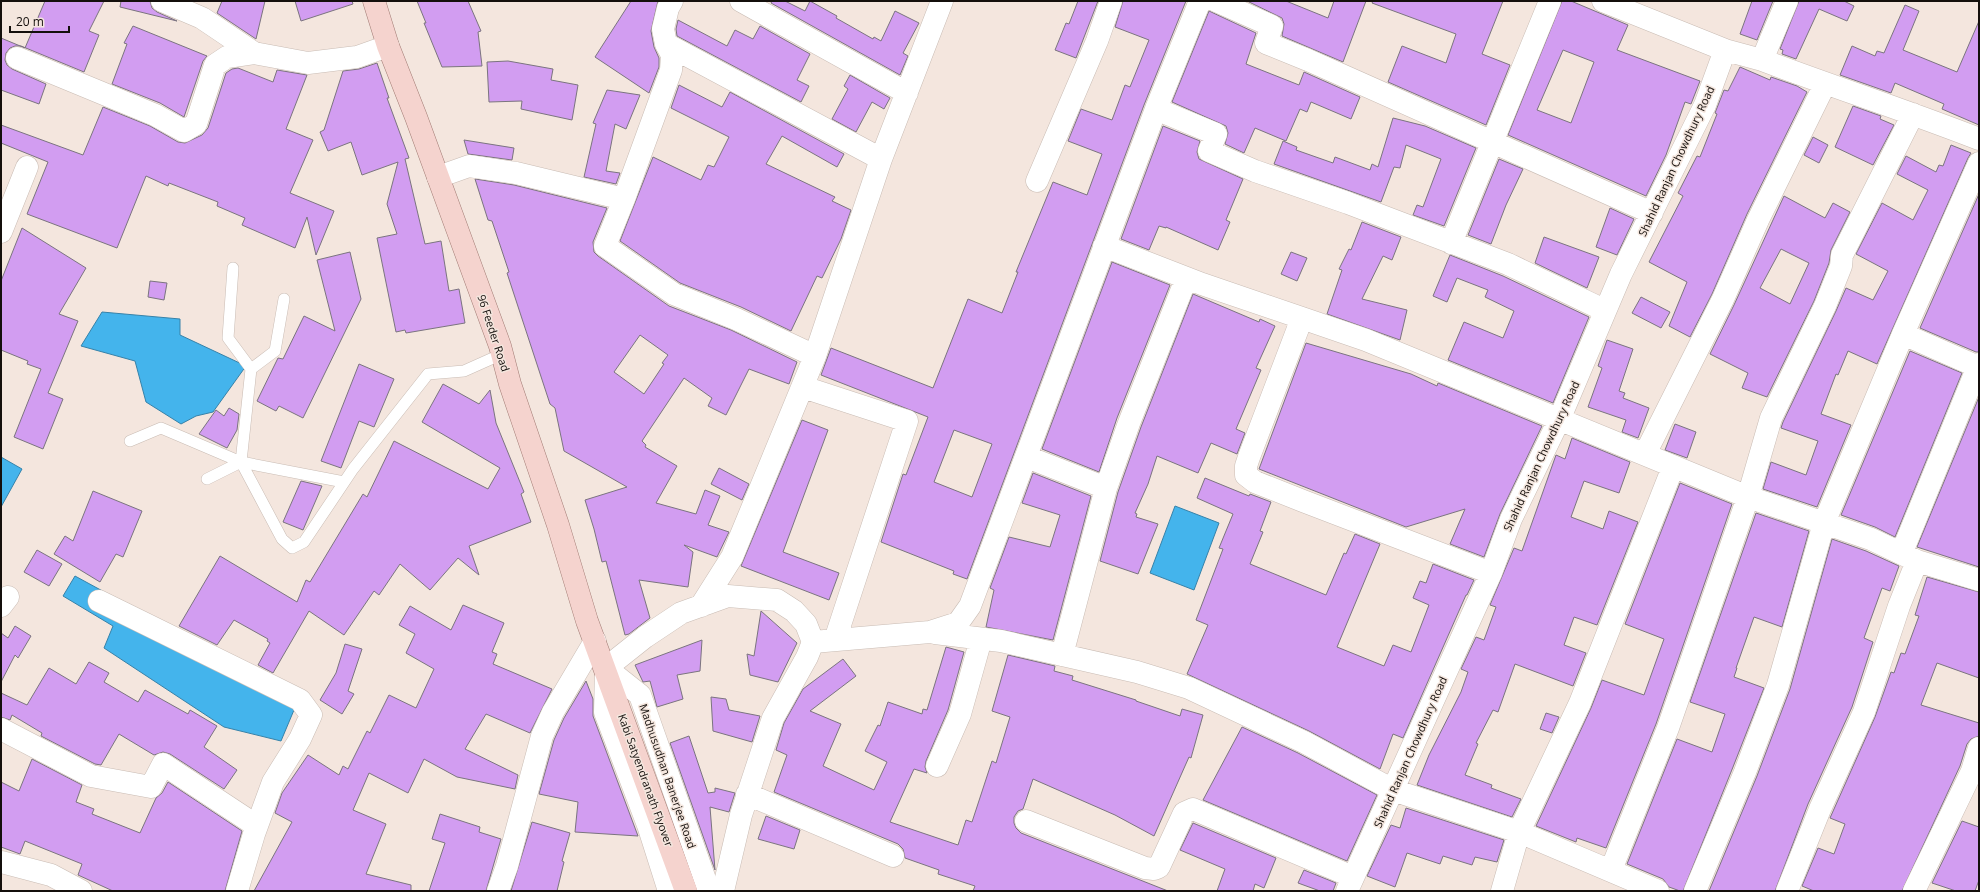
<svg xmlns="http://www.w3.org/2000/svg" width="1980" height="892" font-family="'Open Sans',sans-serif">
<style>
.water{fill:#44b4ec;stroke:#3682a9}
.building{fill:#d29df1;stroke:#7b747f;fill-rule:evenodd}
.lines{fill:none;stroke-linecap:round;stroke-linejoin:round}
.service-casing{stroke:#c9bcb4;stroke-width:12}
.minor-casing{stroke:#c9bcb4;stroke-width:23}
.tertiary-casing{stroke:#c9bcb4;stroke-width:23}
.primary-casing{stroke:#a27c75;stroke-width:23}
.service{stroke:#fff;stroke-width:11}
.minor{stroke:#fff;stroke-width:22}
.tertiary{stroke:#fff;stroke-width:22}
.primary{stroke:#f5d3ce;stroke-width:22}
.labels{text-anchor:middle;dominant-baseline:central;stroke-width:3;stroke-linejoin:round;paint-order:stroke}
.street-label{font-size:11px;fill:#140f0c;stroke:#f4e6de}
</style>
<rect width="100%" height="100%" fill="#f4e6de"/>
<path class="water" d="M102,312L180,319V335L246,366L213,412L196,416L181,424L146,402L135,361L81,346Z
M1,457L22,469L1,507Z
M1175,506L1219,523L1194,590L1150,573Z
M75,576L299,698L281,741L224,727L104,648L113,626L63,596Z"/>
<path class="building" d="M45,1H104L89,31L99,35L84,72L21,46H15L10,48L6,53L5,60L7,65L12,69L46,84L39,104L1,90V38L25,48Z
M121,1H150L152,8L157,12L177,21L120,7Z
M222,1H265L256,39L217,13Z
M295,1H352L353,4L301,21Z
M417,1H468L481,31L478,32L482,66L442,67L424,23H426Z
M631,1H658L651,31L654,47L659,58V67L649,93L595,57Z
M772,1H785L805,11L810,1L837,16L836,18L873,39L874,37L881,41L895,11L919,23L903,53L908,56L900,75L771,3Z
M1078,1H1098L1076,58L1055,50L1066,23L1069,24Z
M1123,1H1186L1144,105L967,579L953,574L954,571L881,542L903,474L906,475L928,417L821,375L831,348L933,388L968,299L1002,313L1018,272H1016L1053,182L1087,195L1102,154L1068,141L1081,109L1112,120L1125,85L1130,87L1149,40L1115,27ZM954,430L992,444L972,497L934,482Z
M1247,1H1286L1328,18L1334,1H1366L1343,62L1282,36L1284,24L1282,18Z
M1373,1H1503L1482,54L1510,65L1486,125L1388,82L1402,46L1446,63L1456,34L1372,3Z
M1562,1H1571L1628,25L1617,50L1700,81L1691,104L1685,102L1666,155L1646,196L1508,135ZM1563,50L1594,62L1571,123L1537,110Z
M1752,1H1773L1757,40L1740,34Z
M1799,1H1844L1854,6L1847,21L1819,9L1796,59L1782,54L1783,50L1780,49Z
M1905,5L1919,11L1903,50L1957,72L1979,21V125L1942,109L1944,104L1895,83L1891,93L1840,75L1852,46L1875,56L1877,51L1884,53Z
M1209,11L1256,33L1246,64L1299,85L1304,72L1360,97L1351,119L1311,102L1307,112L1300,109L1286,141L1255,128L1244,153L1225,144L1228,133L1226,126L1172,102Z
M678,20L727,46L735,30L753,39L760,26L810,54L797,80L809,86L801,102L677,36L676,29Z
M133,26L207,56L203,61L184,117L160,103L112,84L127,44L124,43Z
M508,61L553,69L551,80L578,85L572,120L521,109L522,101L489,102L487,62Z
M377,63L389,98H387L409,158L405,159L425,244L441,241L449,291L459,289L465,323L406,333L405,330L396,332L377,238L397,234L387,204L398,162L362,175L351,142L328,151L320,132L324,130L343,71L359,69Z
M1740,67L1770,80L1771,77L1797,86L1807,92L1747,214L1712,294L1690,337L1669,326L1687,282L1649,262L1683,196L1678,193L1697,156L1700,157L1717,114L1715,113L1724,90L1728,91Z
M238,68L273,82L277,70L307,75L286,129L313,140L290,193L334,211L316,255L307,217L295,248L242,225L245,218L217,206L218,202L169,183L168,186L146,176L117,248L27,214L48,162L1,143V125L83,155L103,107L150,126L178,142L185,143L202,135L208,128L226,73L232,69Z
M850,75L890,98L884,109L872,102L856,132L832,119L848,89L844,86Z
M679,85L722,107L730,92L844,154L837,167L782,136L766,164L835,197L832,201L851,210L841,239L822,278L817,276L791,331L741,307L680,283L620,241L653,157L701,180L708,165L714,167L729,137L671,108Z
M607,90L640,95L626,129L615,124L606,171L620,173L616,184L584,177L596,124L593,123Z
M1853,106L1881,116L1880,119L1894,125L1873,165L1835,147Z
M1393,118L1425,126L1476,148L1444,226L1413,215L1417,205L1423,207L1441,159L1406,145L1400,168L1394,167L1381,202L1274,164L1283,141L1297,147L1296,150L1333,163L1335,157L1370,170L1372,164L1378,167Z
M1163,126L1200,141L1197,152L1199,159L1243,179L1226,220L1230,222L1218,250L1166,227V228L1159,226L1149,250L1121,239Z
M1813,137L1828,145L1819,163L1804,155Z
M464,140L514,148L512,160L468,154Z
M1951,145L1971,153L1968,158L1877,364L1848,351L1838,375L1836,374L1821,414L1851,425L1817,507L1763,489L1771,462L1806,475L1818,441L1781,428L1783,422L1836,311L1846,288L1873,300L1888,271L1856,254L1882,203L1913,220L1928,190L1897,174L1906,156L1936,172L1939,165L1943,166Z
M1499,159L1523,169L1506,205L1491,244L1468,235Z
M475,179L514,185L607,208L593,242L594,252L598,256L669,306L731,330L797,362L789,384L749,369L726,415L708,406L712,398L684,378L642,441L646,445L645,447L677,466L656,503L696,514L705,490L720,496L708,525L729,532L717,557L684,545L693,552L688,587L639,580L650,618L629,634L625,635L606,561L602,562L594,529L585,500L627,487L564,451L555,408L550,404L507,273L509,272L492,221L488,220ZM640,335L668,355L662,363L664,364L644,394L614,372Z
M1979,194V352H1976L1920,328Z
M1784,196L1825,218L1833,203L1850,212L1831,250L1829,263L1814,301L1767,397L1742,388L1748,373L1710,354L1734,305ZM1781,249L1809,263L1790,304L1760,288Z
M1610,208L1634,219L1617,255L1596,247Z
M1362,222L1401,237L1392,260L1383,256L1362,299L1407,310L1400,340L1327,314L1342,270L1339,269L1349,249L1351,250Z
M22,228L86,268L59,314L78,321L48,393L63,399L43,449L14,437L41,369L27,364L28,361L1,350V281Z
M1544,237L1599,257L1587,288L1535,263Z
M350,252L361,299L303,418L279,406L276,411L257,401L278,358L283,359L304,316L335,331L317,260Z
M1291,252L1307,258L1297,281L1281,274Z
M1450,255L1503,276L1589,317L1553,403L1448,360L1464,322L1503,338L1514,311L1485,297L1488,290L1457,278L1447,302L1433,296Z
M1112,262L1170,285L1117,418L1099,472L1042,449Z
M150,281L167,283L164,300L148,297Z
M1193,294L1259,322L1260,319L1275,326L1256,368L1261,370L1236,429L1245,433L1237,454L1211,443L1198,473L1157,456L1148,484L1135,513L1137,514L1136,517L1158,524L1138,574L1100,561L1118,492L1141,427Z
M1641,297L1670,312L1661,328L1632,313Z
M1607,340L1633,349L1619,391L1625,393L1623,398L1649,408L1638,438L1622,432L1626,420L1588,407L1602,368L1598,366Z
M1306,343L1411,374L1437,386L1438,383L1542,426L1500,514L1484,557L1450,544L1465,509L1406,527L1259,469Z
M1910,351L1962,373L1895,537L1875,527L1841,515Z
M359,364L394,379L374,427L359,421L341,468L321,461Z
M443,384L479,404L490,390L496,423L524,492L521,494L531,522L469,546L479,575L458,558L430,590L400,564L379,595L374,591L344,635L309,611L273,673L258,665L270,643L267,641L268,639L234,620L217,645L179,626L220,556L297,602L306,580L310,582L363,494L367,497L394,441L488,489L500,468L422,422Z
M1979,397V567L1917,547Z
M229,408L239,414L237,430L227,448L199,434L216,410L224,416Z
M802,420L828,430L783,552L839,573L829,600L741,566Z
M1675,424L1696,432L1687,458L1665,450Z
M1572,438L1630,462L1619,493L1584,481L1571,517L1603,529L1609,511L1638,522L1597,625L1574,617L1564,645L1586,653L1573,686L1515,664L1498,712L1493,710L1476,743L1478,744L1465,775L1492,785L1491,788L1521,799L1512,817L1417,785L1429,755L1461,692L1468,672L1461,669L1476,637L1484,640L1496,607L1490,605L1514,548L1522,551L1556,455L1565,459Z
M719,468L749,484L742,500L711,484Z
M1033,473L1091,496L1053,640L986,627L994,590L990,588L1009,537L1050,547L1060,515L1022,503Z
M1205,478L1249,496L1250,494L1271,502L1260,531L1263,532L1250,564L1326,595L1344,553L1346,554L1355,534L1380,544L1337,647L1384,666L1393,645L1411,652L1429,605L1413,598L1420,581L1426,583L1433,564L1474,580L1467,595H1466L1403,738L1393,734L1380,769L1309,731L1187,674L1208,625L1196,620L1223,549L1219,548L1233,514L1197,498Z
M301,481L322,486L303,530L283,522Z
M1680,483L1732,504L1656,724L1606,848L1577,838L1576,842L1536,826L1591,708L1602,680L1644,695L1664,639L1625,624Z
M93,491L142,511L123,557L116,554L100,582L54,554L65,536L73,541Z
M1756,513L1809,531L1782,627L1754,617L1736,668H1737L1734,677L1764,688L1733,767L1683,891H1680L1669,887L1663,879L1627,864L1677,739L1712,752L1725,714L1690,702Z
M1832,539L1866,551L1899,566L1890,591L1882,588L1864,638L1873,642L1852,707L1808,804L1775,891H1709L1757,776L1790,689Z
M37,550L62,564L49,586L24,572Z
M1927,577L1979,592V678L1937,663L1921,705L1979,723V736L1971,739L1967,744L1960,766L1902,891H1814L1802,886L1818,848L1834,854L1845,824L1830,818L1875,717L1891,672L1894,673L1901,653L1905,654L1919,616L1915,615Z
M463,605L504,623L492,652L497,654L493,664L552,689L530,733L486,714L465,749L518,775L515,789L457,777L424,759L408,793L369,773L353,810L386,824L366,874L411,885V891H254L292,822L275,813L282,793L308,755L339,775L343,766L348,769L367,731L370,733L389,695L416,708L434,669L406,653L415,634L399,625L410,606L451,630Z
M761,611L797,643L778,682L750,675L747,654L754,656Z
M15,626L31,636L18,658L15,655L1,682V633L8,638Z
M702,640L700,671L677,675L683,699L657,707L650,681L643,682L635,665Z
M345,644L362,649L348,691L354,694L342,714L320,700L336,673Z
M946,647L964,652L948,710L926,761L925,767L927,773L914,769L890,822L958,845L966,820L972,822L992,761L996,763L1010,717L992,711L1008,655L1055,666L1054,671L1073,676L1072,680L1136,700V701L1180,716L1182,709L1203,715L1191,758L1189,757L1154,836L1115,815L1033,779L1023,809L1018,811L1014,817V823L1016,828L1021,833L1168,891H973L975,886L938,874L939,870L905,858L903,849L898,844L774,792L787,755L776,750L784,723L803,689L843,659L856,676L810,711L841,724L823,766L874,790L887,762L865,751L878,725L880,726L888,702L922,714L923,709L927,710Z
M89,662L109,673L104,682L138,702L145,690L188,714L190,710L217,726L204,747L237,770L224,789L170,754L163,752L154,755L119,734L101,765L95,764L41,736L42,733L12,715L10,720L1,717V693L27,705L49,668L76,684Z
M586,681L593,699V716L638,836L575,832L578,802L539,794L554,740L564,718Z
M711,697L726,699L729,710L760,716L752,742L713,731Z
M1546,713L1559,717L1552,733L1540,729Z
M1242,727L1298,753L1377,795L1347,861L1203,800Z
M689,736L708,793L715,792V788L735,793L729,812L710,807L715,870L670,743Z
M32,759L82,785L76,802L94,809L92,814L140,833L156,798L162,793L168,782L242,831L225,891H113L78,875L82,864L25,841L20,854L1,847V782L19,791Z
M1406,808L1504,840L1497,862L1475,857L1472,865L1443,856L1440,864L1407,853L1395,887L1367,876L1391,825L1400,828Z
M440,814L480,827L479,832L501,839L486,891H429L445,843L432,839Z
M766,816L800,830L794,849L758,839Z
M1962,821L1979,827V880L1975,891H1956L1932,883Z
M532,822L570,833L562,861L564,862L557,891H511Z
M1193,823L1276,858L1264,888L1255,884L1253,891H1217L1225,869L1180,850Z
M1304,870L1336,883L1333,891H1320L1298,883Z"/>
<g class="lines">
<g class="service-casing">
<path id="service" d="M233,268L228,338L251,369L241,462L282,539L292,548L304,542L353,469L428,374L464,371L502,354
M251,369L275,351L284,299
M130,441L161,428L241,462
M207,479L241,462L344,482"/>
</g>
<g class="minor-casing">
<path id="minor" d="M162,1L202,18L254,53L308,63L357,57L388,46
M741,1L907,93
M1216,1L1272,26L1266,43L1308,60L1652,213
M1603,1L1725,50
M666,44L881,159
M17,58L155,115L184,131L196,124L215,65L227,57L254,53
M1762,60C1834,87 1907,111 1979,139
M1156,109L1216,134L1209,151L1255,171L1348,203L1508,264L1604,310
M438,177L469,166L516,173L624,199L605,246L674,294L736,319L815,356L732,557L701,606
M1037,181L1097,41L1111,1
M624,199L671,70L672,55L666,44L663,29L668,8L672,1
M1,232L27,167
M1451,243L1550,1
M1104,246L1202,284L1366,340L1748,497L1871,539L1917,561L1979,580
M1302,318L1249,457L1246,466V475L1255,482L1303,501L1491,573
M1903,334L1978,367
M815,356L881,159L942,1
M803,387L907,421L835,640
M1645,454L1723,299L1758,220L1825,84
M1027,457L1106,488
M1902,552L1979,364
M99,601L300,700L311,715L300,739L273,782L254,834L237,891
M1,606L8,597
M935,633L1001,641L1137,672L1189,688L1304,742L1393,790L1519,832L1658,891
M1062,655L1106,488L1129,423L1186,279
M606,668L645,637L681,613L728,596L777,600L794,611L806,624L813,642L930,632L958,623L970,606L1156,109L1200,1
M1,729L91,776L151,787L163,764L257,826
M937,766L960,714L981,639
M747,794L893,856
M1026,821L1145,868L1154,869L1159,867L1184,813L1193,809L1353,877
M1,862L51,875L81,891
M1611,870L1668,728L1748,497L1771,418L1825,306L1841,266L1842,255L1913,114
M498,891L507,866L542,736L553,712L595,641
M723,891L741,815L773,718L807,657L813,642
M1347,891L1491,573L1511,519L1559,420L1621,274L1705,105L1725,50L1762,60L1787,1
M1502,891L1519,832L1580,703L1673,467
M1695,891L1745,772L1778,685L1824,523L1903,334L1979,163
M1787,891L1820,809L1864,712L1899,606L1917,561
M1914,891L1972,771L1979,748"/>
</g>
<g class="tertiary-casing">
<path id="tertiary" d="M606,668L640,695L709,891
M606,671L605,712L648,825L669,891"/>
</g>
<g class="primary-casing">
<path id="primary" d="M374,1L388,46L416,117L500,346L510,384L558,525L587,621L686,891"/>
</g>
<use href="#service" class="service"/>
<use href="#minor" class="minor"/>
<use href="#tertiary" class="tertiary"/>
<use href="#primary" class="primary"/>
</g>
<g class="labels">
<g class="street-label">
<text transform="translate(1676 161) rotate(-65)">Shahid Ranjan Chowdhury Road</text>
<text transform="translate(494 333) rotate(72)">96 Feeder Road</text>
<text transform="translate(1541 456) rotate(-65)">Shahid Ranjan Chowdhury Road</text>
<text transform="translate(1410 752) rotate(-66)">Shahid Ranjan Chowdhury Road</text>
<text transform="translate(668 776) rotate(71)">Madhusudhan Banerjee Road</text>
<text transform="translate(646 780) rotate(70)">Kabi Satyendranath Flyover</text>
</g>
</g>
<rect width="1980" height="892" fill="none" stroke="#140f0c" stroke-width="4"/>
<path d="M10 26v6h59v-6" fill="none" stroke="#140f0c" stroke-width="2"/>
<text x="16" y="26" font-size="12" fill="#140f0c" stroke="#f4e6de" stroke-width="3" paint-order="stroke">20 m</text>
</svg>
